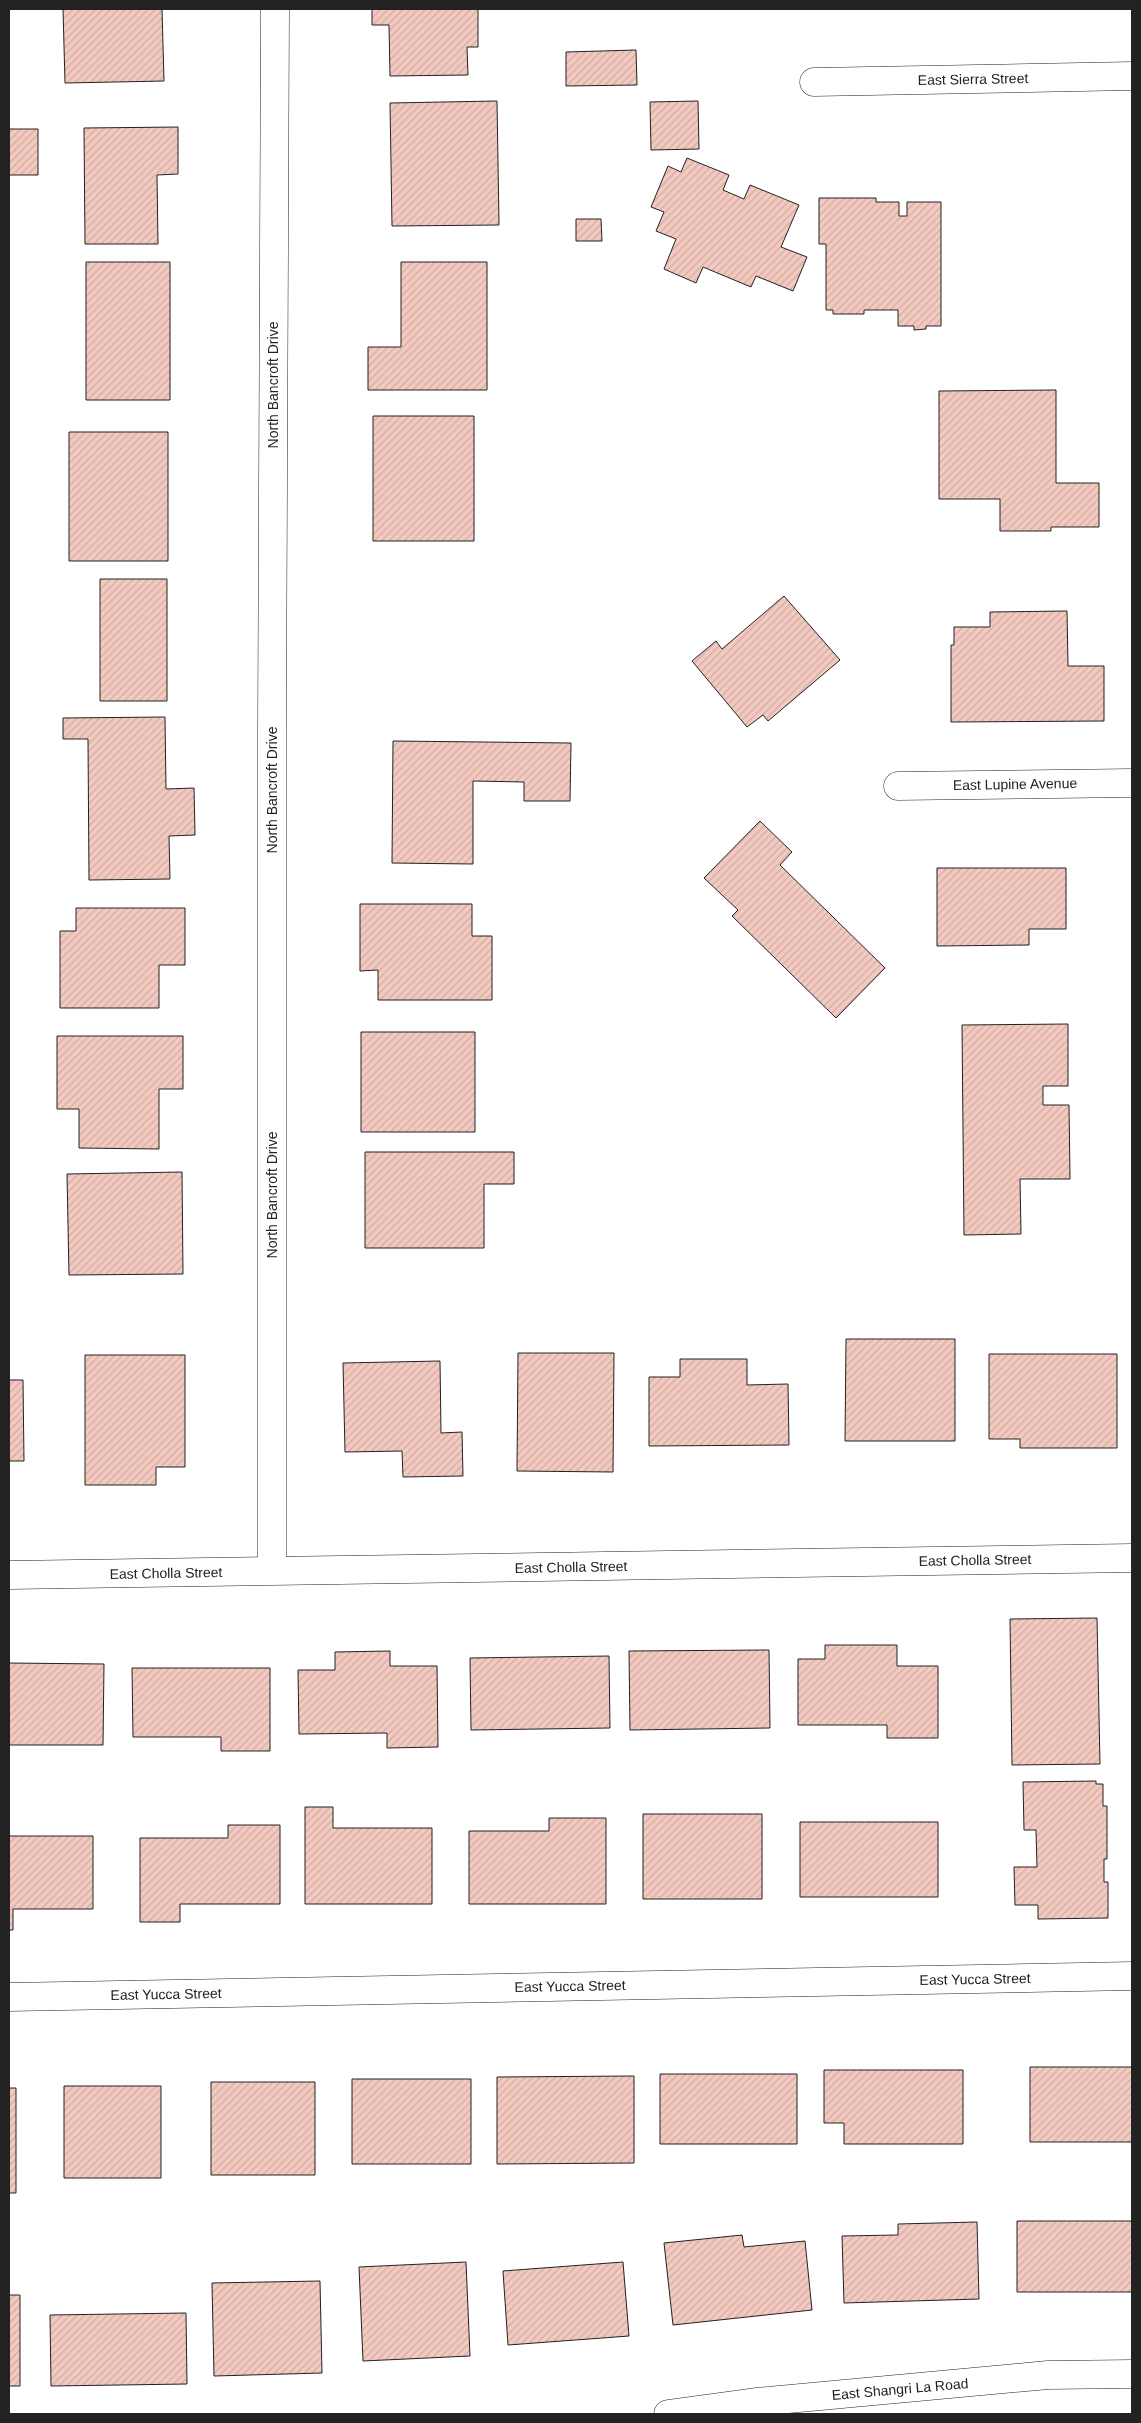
<svg xmlns="http://www.w3.org/2000/svg" width="1141" height="2423" font-family="Helvetica,sans-serif">
<style>
.building{fill:url(#building-hatch);stroke:#222}
.lines{fill:none;stroke-linecap:round;stroke-linejoin:round}
.minor-casing{stroke:#222;stroke-width:29}
.minor{stroke:#fff;stroke-width:28}
.labels{text-anchor:middle;dominant-baseline:central;stroke-width:4;stroke-linejoin:round;paint-order:stroke}
.street-label{font-size:14px;fill:#222;stroke:#fff}
</style>
<defs>
<pattern id="building-hatch" width="6" height="6" patternUnits="userSpaceOnUse" patternTransform="scale(1.25)"><rect width="6" height="6" fill="#f3c9c0"/><path d="M-1 1l2-2M0 6l6-6M5 7l2-2" fill="none" stroke="#d0aca5"/></pattern>
</defs>
<rect width="100%" height="100%" fill="#fff"/>
<path class="building" d="M63,9H162L164,81L65,83Z
M372,9H478V47H467L468,75L390,76L389,25H372Z
M636,50L637,85L566,86V52Z
M497,101L499,225L392,226L390,103Z
M698,101L699,149L651,150L650,102Z
M178,127V174L157,175L158,244H85L84,128Z
M9,129H38V175H9Z
M687,158L729,175L723,190L744,199L750,185L799,205L781,247L807,257L793,291L756,276L751,287L703,267L696,283L664,269L676,239L656,231L664,212L651,207L668,166L681,172Z
M819,198H876V202H899V216H907V202H941V326H926V329L914,330V326H898V310H864V314H833V310H826V244H819Z
M576,219H601L602,241H576Z
M86,262H170V400H86Z
M401,262H487V390H368V347H401Z
M1056,390V483H1099V527H1051V531H1000V499H939V391Z
M373,416H474V541H373Z
M69,432H168V561H69Z
M100,579H167V701H100Z
M784,596L840,660L768,721L763,715L747,727L692,661L716,641L722,649Z
M1067,611L1068,666H1104V721L951,722V645H954V627H990V612Z
M165,717L166,789L194,788L195,835L169,836L170,879L89,880L88,739H63V718Z
M393,741L571,743L570,801H524V782L473,781V864L392,863Z
M760,821L792,852L780,865L885,968L836,1018L732,916L738,910L704,878Z
M937,868H1066V929H1029V945L937,946Z
M360,904H472V936H492V1000H378V970L360,971Z
M76,908H185V965H159V1008H60V931H76Z
M1068,1024V1086H1043V1105H1069L1070,1179H1020L1021,1234L964,1235L962,1025Z
M361,1032H475V1132H361Z
M57,1036H183V1089H159V1149L79,1148V1109H57Z
M365,1152H514V1184H484V1248H365Z
M182,1172L183,1274L69,1275L67,1174Z
M846,1339H955V1441H845Z
M518,1353H614L613,1472L517,1471Z
M989,1354H1117V1448H1020V1439H989Z
M85,1355H185V1467H156V1485H85Z
M680,1359H747V1385L788,1384L789,1445L649,1446V1377H680Z
M440,1361L441,1433L462,1432L463,1476L403,1477L402,1451L345,1452L343,1363Z
M9,1380H23L24,1461H9Z
M1097,1618L1100,1764L1012,1765L1010,1619Z
M825,1645H897V1666H938V1738H887V1725H798V1659H825Z
M769,1650L770,1728L630,1730L629,1651Z
M390,1651V1666H437L438,1747L387,1748V1733L299,1734L298,1670H335V1652Z
M609,1656L610,1728L471,1730L470,1658Z
M9,1663L104,1664L103,1745H9Z
M132,1668H270V1751H221V1737H133Z
M1096,1781V1784H1103V1806H1107V1859H1104V1882H1108V1918L1038,1919V1905H1015L1014,1867H1037L1036,1830H1024L1023,1782Z
M305,1807H333V1828H432V1904H305Z
M643,1814H762V1899H643Z
M549,1818H606V1904H469V1831H549Z
M800,1822H938V1897H800Z
M228,1825H280V1904H180V1922H140V1838H228Z
M9,1836H93V1909H13V1930H9Z
M1030,2067H1132V2142H1030Z
M824,2070H963V2144H844V2123H824Z
M660,2074H797V2144H660Z
M634,2076V2163L497,2164V2077Z
M352,2079H471V2164H352Z
M211,2082H315V2175H211Z
M64,2086H161V2178H64Z
M9,2088H16V2193H9Z
M1017,2221H1132V2292H1017Z
M977,2222L979,2299L844,2303L842,2236L898,2235V2224Z
M742,2235L744,2247L805,2241L812,2310L673,2325L664,2243Z
M466,2262L470,2356L363,2361L359,2267Z
M623,2262L629,2336L508,2345L503,2271Z
M320,2281L322,2373L214,2376L212,2283Z
M9,2295H20V2386H9Z
M186,2313L187,2384L51,2386L50,2315Z"/>
<g class="lines">
<g class="minor-casing">
<path id="minor" d="M814,82L1132,76
M898,786L1132,783
M272,1571V729L275,9
M9,1575L1132,1558
M9,1997L1132,1976
M668,2414L756,2402L1048,2375L1132,2374"/>
</g>
<use href="#minor" class="minor"/>
</g>
<g class="labels">
<g class="street-label">
<text transform="translate(973 79) rotate(-1)">East Sierra Street</text>
<text transform="translate(273 385) rotate(-90)">North Bancroft Drive</text>
<text transform="translate(1015 784) rotate(-1)">East Lupine Avenue</text>
<text transform="translate(272 790) rotate(-90)">North Bancroft Drive</text>
<text transform="translate(272 1195) rotate(-90)">North Bancroft Drive</text>
<text transform="translate(975 1560) rotate(-1)">East Cholla Street</text>
<text transform="translate(571 1567) rotate(-1)">East Cholla Street</text>
<text transform="translate(166 1573) rotate(-1)">East Cholla Street</text>
<text transform="translate(975 1979) rotate(-1)">East Yucca Street</text>
<text transform="translate(570 1986) rotate(-1)">East Yucca Street</text>
<text transform="translate(166 1994) rotate(-1)">East Yucca Street</text>
<text transform="translate(900 2389) rotate(-5)">East Shangri La Road</text>
</g>
</g>
<rect width="1141" height="2423" fill="none" stroke="#222222" stroke-width="20"/>
</svg>
